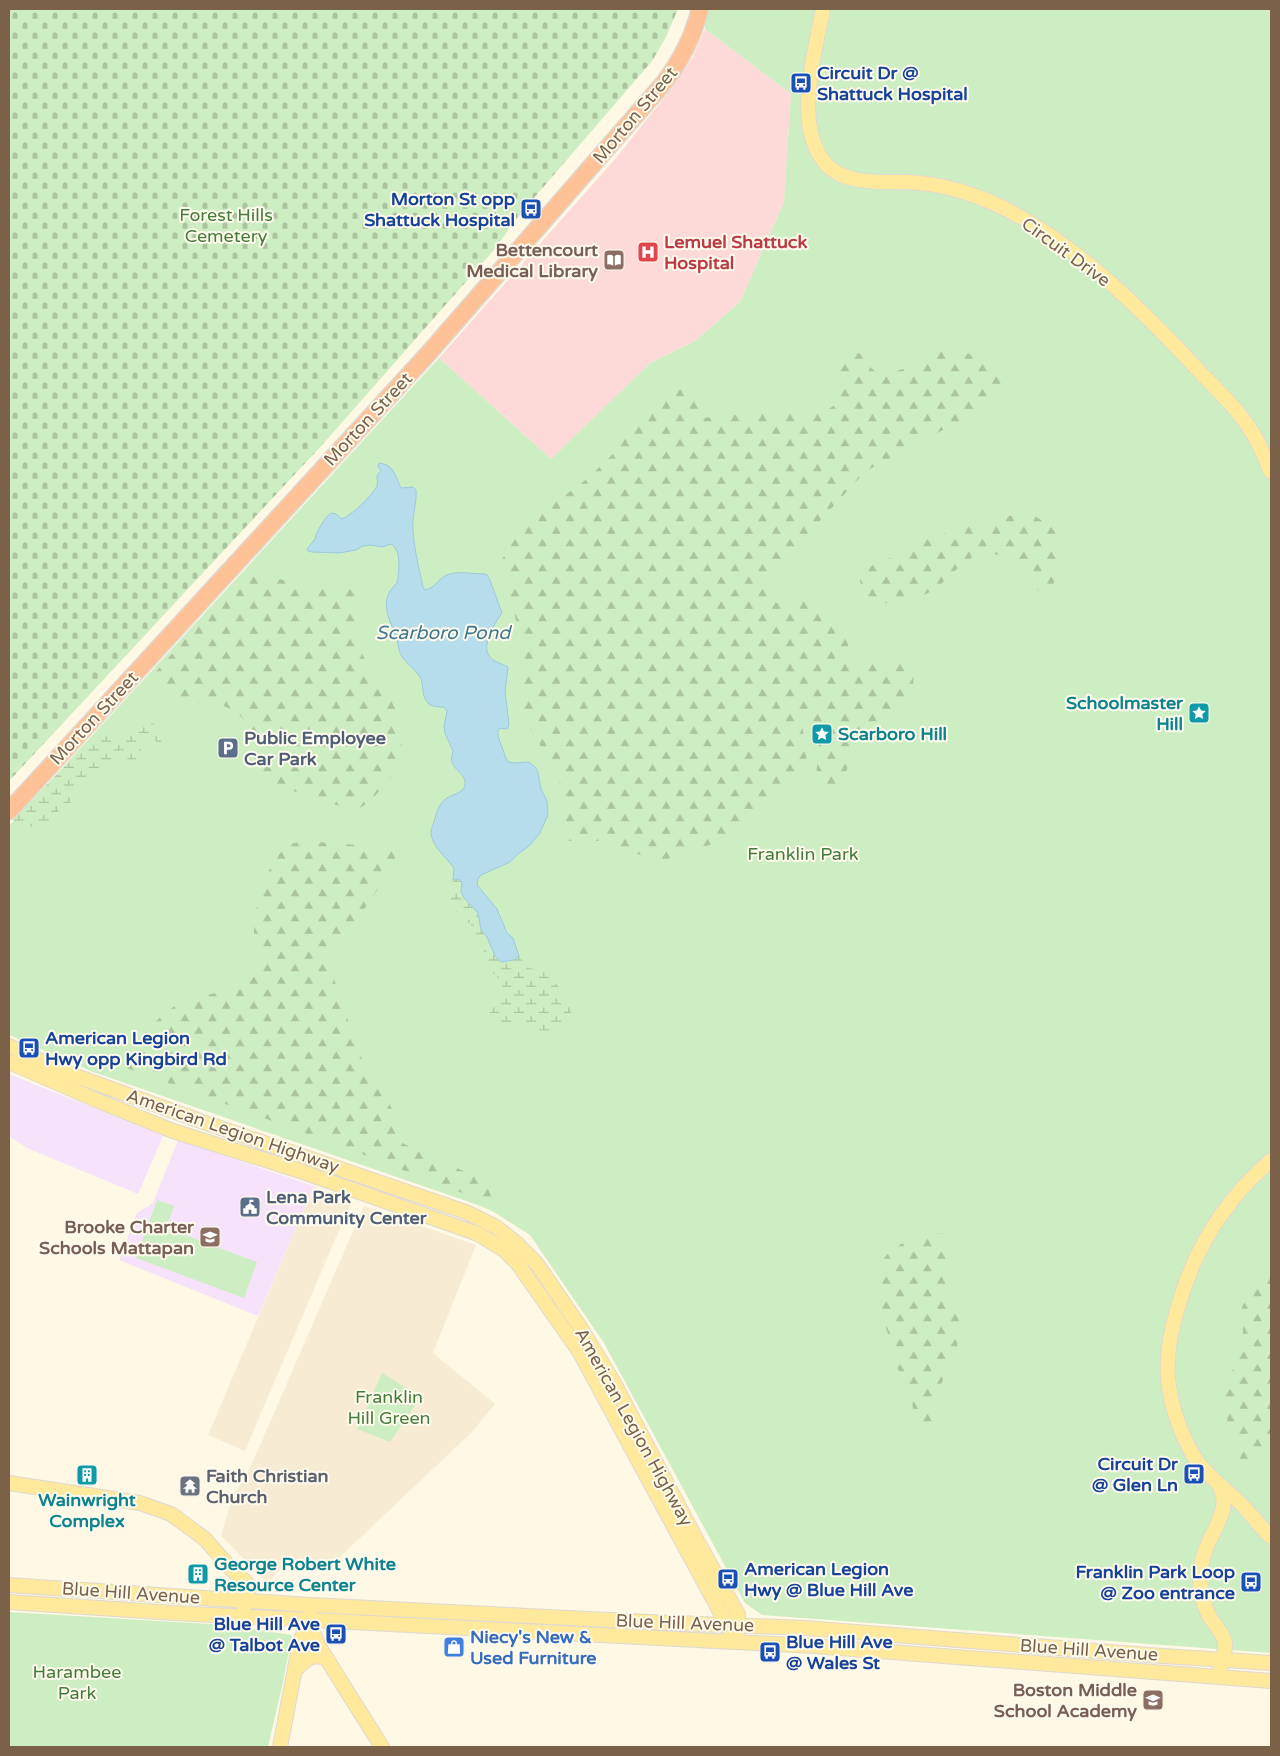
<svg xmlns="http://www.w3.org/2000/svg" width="1280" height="1756" font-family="'Varela Round',sans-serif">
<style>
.residential{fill:#f7ecd3}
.education{fill:#f6e2fb}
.medical{fill:#fdd9d8}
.green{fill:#cdeec2}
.forest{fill:url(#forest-firs)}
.wetland{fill:url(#wetland-marsh)}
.cemetery{fill:url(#cemetery-stones)}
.water{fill:#b7dceb;stroke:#9ccade}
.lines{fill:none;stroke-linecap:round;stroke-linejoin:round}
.major-casing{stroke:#dfd9d3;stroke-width:16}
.highway-casing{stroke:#dfd9d3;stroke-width:19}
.major{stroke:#ffe99c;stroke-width:14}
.highway{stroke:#ffc196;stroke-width:16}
.labels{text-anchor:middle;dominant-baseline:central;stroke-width:4;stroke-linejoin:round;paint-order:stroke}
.transit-label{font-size:18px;font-weight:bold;fill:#164399;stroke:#fffbee;text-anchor:start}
.street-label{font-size:18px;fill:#7b6147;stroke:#fffbee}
.park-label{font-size:18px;fill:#447c3b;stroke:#fffbee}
.health-label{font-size:18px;font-weight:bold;fill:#be3a42;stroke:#fffbee;text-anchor:start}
.education-label{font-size:18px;font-weight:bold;fill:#785e54;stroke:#fffbee;text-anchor:end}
.culture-label{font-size:18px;font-weight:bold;fill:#0d838f;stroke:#fffbee;text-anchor:start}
.service-label{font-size:18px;font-weight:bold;fill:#4e5e75;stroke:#fffbee;text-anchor:start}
.worship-label{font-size:18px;font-weight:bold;fill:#5b616d;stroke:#fffbee;text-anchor:start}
.shop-label{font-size:18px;font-weight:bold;fill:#366cbe;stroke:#fffbee;text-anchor:start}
.water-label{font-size:19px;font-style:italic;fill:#3e7790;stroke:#fffbee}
</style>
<defs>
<pattern id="forest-firs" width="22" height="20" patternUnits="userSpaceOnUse" patternTransform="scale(1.25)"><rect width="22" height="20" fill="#cdeec2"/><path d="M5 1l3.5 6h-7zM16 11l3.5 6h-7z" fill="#abc49f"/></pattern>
<pattern id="wetland-marsh" width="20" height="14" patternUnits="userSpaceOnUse" patternTransform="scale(1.25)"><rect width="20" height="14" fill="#cdeec2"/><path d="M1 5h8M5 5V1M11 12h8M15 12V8" fill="none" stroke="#abc49f"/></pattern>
<pattern id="cemetery-stones" width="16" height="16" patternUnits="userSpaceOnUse" patternTransform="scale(1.25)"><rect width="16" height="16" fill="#cdeec2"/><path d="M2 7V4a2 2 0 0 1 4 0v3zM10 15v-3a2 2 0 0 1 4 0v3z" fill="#abc49f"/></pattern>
</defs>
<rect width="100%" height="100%" fill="#fef8e5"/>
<path class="residential" d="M314,1186L351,1202L245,1451L208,1435Z
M364,1206L476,1245L433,1353L495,1404L472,1432L325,1571L288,1560L268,1583L221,1536L233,1495L247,1475Z"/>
<path class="education" d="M9,1074L163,1136L138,1194L27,1148L9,1136Z
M178,1140L314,1186L258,1316L119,1260L137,1213L153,1203Z"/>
<path class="medical" d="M705,29L791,94L784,202L740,302L695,341L650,363L551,459L439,358L616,158L672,88L693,57Z"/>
<path class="green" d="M706,9H1271V1653L762,1615L745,1603L604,1343L530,1235L492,1211L475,1204L93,1072L9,1035V826L439,358L551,459L650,363L695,341L740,302L784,202L791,94L705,29Z
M157,1200L174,1206L166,1228L257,1262L244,1298L136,1258Z
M382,1373L421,1397L390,1442L357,1429Z
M9,1612L226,1625L292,1635L283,1682L268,1747H9Z"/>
<path class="forest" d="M944,347H956L1002,371L1008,382L1005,397L866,471L802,540L770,584L776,603C813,601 831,595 843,638L847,637L850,661L855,664L902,658L909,660C929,705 877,726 854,755C847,764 846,777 839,787L829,788C806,771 823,764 819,745C817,735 808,726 801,720L807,752L806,760L766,810L755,820L712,844L664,860L637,854L605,841H561L566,821L561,786L555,771L528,725L524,707L523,686L526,675L517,624L501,561C509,549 516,534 527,523C540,509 558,500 574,489C587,480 599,467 611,456C631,435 643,404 671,392C680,388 688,388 696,394L699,406L698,417L721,418L753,411L827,410L835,405V367L838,361L858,353L864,355C867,362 871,371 879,373C897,377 928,355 944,347Z
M1030,513C1035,516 1054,528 1056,532C1066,548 1057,578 1049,594L1045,595C1028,586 1021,565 1003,557C969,541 953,581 928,593C915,599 882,606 868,603L862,592L860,580L864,571L876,563L890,558L912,543L1000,517Z
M252,572L295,583L360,589C358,606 354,625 358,642C363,663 380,679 390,698C407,729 408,762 382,788C375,795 368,805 359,808C354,809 345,807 340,806C323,801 306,794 289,790C280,788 272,789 263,786C246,758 264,723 226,707C211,700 197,701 181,706C167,698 159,690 151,677L244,574Z
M306,841L369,846L404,852L328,961L360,1055L398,1119L396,1140L444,1163L482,1178L489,1188L491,1197L486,1200L470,1196L354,1151L124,1067C138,1042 153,1019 178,1004C200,992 228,995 248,983C253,979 256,973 260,968C258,955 254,941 254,929C255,905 268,856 290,845C295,842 301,842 306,841Z
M929,1233L945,1234L950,1240L951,1245L947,1270L948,1290L959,1313L961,1322L956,1352L937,1393L936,1406L938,1422C932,1423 925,1424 920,1420C910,1413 913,1395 909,1385C905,1378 899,1372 896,1366C891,1356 892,1346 889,1336C885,1325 880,1315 878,1303C869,1259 891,1245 929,1233Z
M1271,1261V1294H1270L1271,1305V1436L1248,1475L1235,1449L1229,1430L1224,1401L1227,1385L1241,1349L1243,1332L1242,1307L1252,1289Z"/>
<path class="wetland" d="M150,721C159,728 166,733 164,745L159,746L153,737L146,738C140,745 140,753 140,763L136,765L128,760L125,753L121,750L116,753C112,768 108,768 93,770L91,776L73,791L72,802L61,806L57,814L59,823L49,828L12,825L15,817L89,742L110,735L129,732Z
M459,879L462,882L461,892L470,905L475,908L478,913L481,930L487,937L492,951L501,962L513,960L519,956L529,968L543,971L559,987L571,1009V1022C560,1033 544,1032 529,1028C525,1026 522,1023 518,1022C511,1021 502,1026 495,1026C475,1011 514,998 499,979C495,975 491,972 489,967C486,961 486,954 483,949C482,946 480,945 479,942C475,937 476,930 471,925C464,917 454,913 450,902C447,895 451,888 453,880Z"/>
<path class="cemetery" d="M9,9H678L665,39L652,61L521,213L494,250L323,444L9,781Z"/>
<path class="water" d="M379,463C395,465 395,476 401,488L413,487L416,490C417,503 412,516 413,529C414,549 419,568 423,587L425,590C435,588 437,580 445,576C455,570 472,574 485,574L487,575L490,580L502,613C495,623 480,646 490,657C494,662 503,664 508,667L505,692L509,724L508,728L505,729L501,728L498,730V736L507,761L513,763L529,762L536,768L538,773L541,789L547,801L548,815L540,833L529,846L518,854L510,862L481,875L478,879L477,885L497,909L507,933L513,938L519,956L514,960L501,962L495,956L487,937L481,930L478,913L464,898L461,892L462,882L459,879L453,880L454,868C446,857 432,847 431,833C431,828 433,825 434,822C437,812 438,804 447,798C453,794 464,793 465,785C467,770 446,771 453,751L445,733L444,726L447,711L444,707C439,707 433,707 429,704C421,697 424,687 421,679C417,671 408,665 403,658C398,651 399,647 397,640C390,619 377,601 397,583C399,573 402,550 391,544L382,547L371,545L363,546L356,550L339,553L312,552L308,551L307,549L315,539C316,532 325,517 331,513L336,514L342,519C353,514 371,497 377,486C378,483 377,479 377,475L381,471L378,466Z"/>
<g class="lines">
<g class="major-casing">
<path id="major" d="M823,9C815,53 793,124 825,163C846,188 890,180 919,183C935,184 951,188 967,193C1053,220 1139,306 1199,371C1219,392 1241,412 1255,437C1261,448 1266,460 1271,472
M9,1046L65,1072L206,1123L466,1212L496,1227L515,1242L537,1264L580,1327L614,1383L695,1537L736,1611L738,1614L737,1635
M9,1062L96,1100L173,1131L297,1170L478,1234L504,1250L518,1264L579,1351L731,1632
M1271,1160C1226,1199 1195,1247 1179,1304C1171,1328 1166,1354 1168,1379C1171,1406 1181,1435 1195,1458C1206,1475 1223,1487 1238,1501C1250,1512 1259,1526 1271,1537
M9,1483L140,1503L171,1514L205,1539L232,1570L246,1582L248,1591L244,1608
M1219,1485C1232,1508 1214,1527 1206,1549C1202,1557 1201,1566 1200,1575C1200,1591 1203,1606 1211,1619C1216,1626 1223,1634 1225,1642C1226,1651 1222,1660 1220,1669
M9,1585L310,1605L649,1622L805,1628L1148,1655L1271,1663
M9,1602L175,1613L813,1646L1271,1681
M309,1621L318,1645L382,1747
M295,1670C306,1660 314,1651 328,1660
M280,1747L300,1642L309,1621L310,1616"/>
</g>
<g class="highway-casing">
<path id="highway" d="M9,811L427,355L663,84C681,61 693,37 700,9"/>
</g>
<use href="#major" class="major"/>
<use href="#highway" class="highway"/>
</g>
<defs>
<g id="bus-square" transform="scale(1.125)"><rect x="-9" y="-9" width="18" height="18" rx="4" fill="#1a4fb4" stroke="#fffbee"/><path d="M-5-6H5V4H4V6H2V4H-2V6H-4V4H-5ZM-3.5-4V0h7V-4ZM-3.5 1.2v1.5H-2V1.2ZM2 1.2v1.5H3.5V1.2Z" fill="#fff"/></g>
<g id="hospital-square" transform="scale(1.125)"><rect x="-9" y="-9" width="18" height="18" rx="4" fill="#e0444e" stroke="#fffbee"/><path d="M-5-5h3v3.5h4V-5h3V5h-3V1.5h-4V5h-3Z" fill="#fff"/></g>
<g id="library-square" transform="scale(1.125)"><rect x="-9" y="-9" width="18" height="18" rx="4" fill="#8d6e63" stroke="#fffbee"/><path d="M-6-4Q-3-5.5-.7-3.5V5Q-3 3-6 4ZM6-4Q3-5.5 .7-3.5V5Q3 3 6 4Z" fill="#fff"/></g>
<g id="sight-square" transform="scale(1.125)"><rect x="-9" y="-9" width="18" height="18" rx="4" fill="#0f9aa8" stroke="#fffbee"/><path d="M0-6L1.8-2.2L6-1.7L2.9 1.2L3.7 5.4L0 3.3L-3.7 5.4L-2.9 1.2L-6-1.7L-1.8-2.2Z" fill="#fff"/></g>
<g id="parking-square" transform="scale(1.125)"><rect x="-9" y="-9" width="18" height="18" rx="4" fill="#5c6f8a" stroke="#fffbee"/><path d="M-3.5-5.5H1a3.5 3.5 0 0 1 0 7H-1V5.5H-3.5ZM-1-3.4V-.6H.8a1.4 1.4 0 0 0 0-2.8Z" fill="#fff"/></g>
<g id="civic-square" transform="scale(1.125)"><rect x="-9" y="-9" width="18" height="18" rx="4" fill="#5c6f8a" stroke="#fffbee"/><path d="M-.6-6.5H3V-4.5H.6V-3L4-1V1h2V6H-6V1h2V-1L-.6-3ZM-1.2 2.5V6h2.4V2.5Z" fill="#fff"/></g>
<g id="school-square" transform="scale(1.125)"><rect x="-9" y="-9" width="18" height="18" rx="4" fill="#8d6e63" stroke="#fffbee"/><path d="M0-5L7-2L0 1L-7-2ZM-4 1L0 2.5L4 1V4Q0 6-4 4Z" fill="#fff"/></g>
<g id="building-square" transform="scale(1.125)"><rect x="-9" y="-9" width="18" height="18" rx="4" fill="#0f9aa8" stroke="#fffbee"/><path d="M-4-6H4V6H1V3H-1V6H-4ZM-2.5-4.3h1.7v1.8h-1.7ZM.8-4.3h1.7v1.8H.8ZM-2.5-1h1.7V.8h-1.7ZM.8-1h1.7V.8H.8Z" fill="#fff"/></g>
<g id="temple-square" transform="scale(1.125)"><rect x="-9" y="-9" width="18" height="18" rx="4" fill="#6b7280" stroke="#fffbee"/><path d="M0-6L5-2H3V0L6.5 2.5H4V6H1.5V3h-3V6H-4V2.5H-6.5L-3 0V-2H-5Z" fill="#fff"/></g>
<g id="shop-square" transform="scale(1.125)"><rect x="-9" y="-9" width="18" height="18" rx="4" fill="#3f7fe0" stroke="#fffbee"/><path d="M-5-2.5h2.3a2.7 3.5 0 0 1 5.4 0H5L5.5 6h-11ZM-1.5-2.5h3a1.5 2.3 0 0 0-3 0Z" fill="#fff"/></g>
</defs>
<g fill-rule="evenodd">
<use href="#bus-square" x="801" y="83"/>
<use href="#bus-square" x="531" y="209"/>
<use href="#hospital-square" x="648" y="252"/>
<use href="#library-square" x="614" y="260"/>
<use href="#sight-square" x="1199" y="713"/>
<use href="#sight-square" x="822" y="734"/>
<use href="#parking-square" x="228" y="748"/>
<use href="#bus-square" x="29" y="1048"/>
<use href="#civic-square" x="250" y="1207"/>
<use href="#school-square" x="210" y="1237"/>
<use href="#bus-square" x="1194" y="1474"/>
<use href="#building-square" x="87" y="1475"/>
<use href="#temple-square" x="190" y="1486"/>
<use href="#building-square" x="198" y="1574"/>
<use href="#bus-square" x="728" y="1579"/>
<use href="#bus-square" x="1251" y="1582"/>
<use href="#bus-square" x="336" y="1634"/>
<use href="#shop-square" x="454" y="1647"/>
<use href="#bus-square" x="770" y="1652"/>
<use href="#school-square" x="1153" y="1700"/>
</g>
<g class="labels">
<g class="transit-label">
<text x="817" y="73">Circuit Dr @<tspan x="817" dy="21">Shattuck Hospital</tspan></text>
<text x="515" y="199" text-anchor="end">Morton St opp<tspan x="515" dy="21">Shattuck Hospital</tspan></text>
<text x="45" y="1038">American Legion<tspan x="45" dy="21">Hwy opp Kingbird Rd</tspan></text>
<text x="1178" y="1464" text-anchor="end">Circuit Dr<tspan x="1178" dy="21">@ Glen Ln</tspan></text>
<text x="744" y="1569">American Legion<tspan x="744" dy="21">Hwy @ Blue Hill Ave</tspan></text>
<text x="1235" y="1572" text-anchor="end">Franklin Park Loop<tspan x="1235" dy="21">@ Zoo entrance</tspan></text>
<text x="320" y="1624" text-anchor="end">Blue Hill Ave<tspan x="320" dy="21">@ Talbot Ave</tspan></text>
<text x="786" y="1642">Blue Hill Ave<tspan x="786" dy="21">@ Wales St</tspan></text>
</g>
<g class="street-label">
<text transform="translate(635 115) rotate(-50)">Morton Street</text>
<text transform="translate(1066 252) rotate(36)">Circuit Drive</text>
<text transform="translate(368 419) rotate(-47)">Morton Street</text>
<text transform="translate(94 718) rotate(-47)">Morton Street</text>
<text transform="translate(233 1131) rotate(19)">American Legion Highway</text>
<text transform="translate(634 1427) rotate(61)">American Legion Highway</text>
<text transform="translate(131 1593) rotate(4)">Blue Hill Avenue</text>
<text transform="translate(685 1623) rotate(2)">Blue Hill Avenue</text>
<text transform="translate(1089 1650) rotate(4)">Blue Hill Avenue</text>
</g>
<g class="park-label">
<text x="226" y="215">Forest Hills<tspan x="226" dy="21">Cemetery</tspan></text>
<text x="803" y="854">Franklin Park</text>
<text x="389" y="1397">Franklin<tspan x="389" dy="21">Hill Green</tspan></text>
<text x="77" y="1672">Harambee<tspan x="77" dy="21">Park</tspan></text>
</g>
<g class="health-label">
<text x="664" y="242">Lemuel Shattuck<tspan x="664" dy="21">Hospital</tspan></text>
</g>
<g class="education-label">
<text x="598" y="250">Bettencourt<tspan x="598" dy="21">Medical Library</tspan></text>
<text x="194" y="1227">Brooke Charter<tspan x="194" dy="21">Schools Mattapan</tspan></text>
<text x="1137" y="1690">Boston Middle<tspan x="1137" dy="21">School Academy</tspan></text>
</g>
<g class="culture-label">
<text x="1183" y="703" text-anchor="end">Schoolmaster<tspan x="1183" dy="21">Hill</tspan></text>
<text x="838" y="734">Scarboro Hill</text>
<text x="87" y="1500" text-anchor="middle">Wainwright<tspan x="87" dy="21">Complex</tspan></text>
<text x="214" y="1564">George Robert White<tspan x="214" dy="21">Resource Center</tspan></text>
</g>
<g class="service-label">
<text x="244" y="738">Public Employee<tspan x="244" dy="21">Car Park</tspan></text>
<text x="266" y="1197">Lena Park<tspan x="266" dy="21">Community Center</tspan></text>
</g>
<g class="worship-label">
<text x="206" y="1476">Faith Christian<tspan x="206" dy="21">Church</tspan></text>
</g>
<g class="shop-label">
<text x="470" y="1637">Niecy's New &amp;<tspan x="470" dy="21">Used Furniture</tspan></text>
</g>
<g class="water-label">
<text x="443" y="633">Scarboro Pond</text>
</g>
</g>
<rect width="1280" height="1756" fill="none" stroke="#7b6147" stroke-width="20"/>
</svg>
